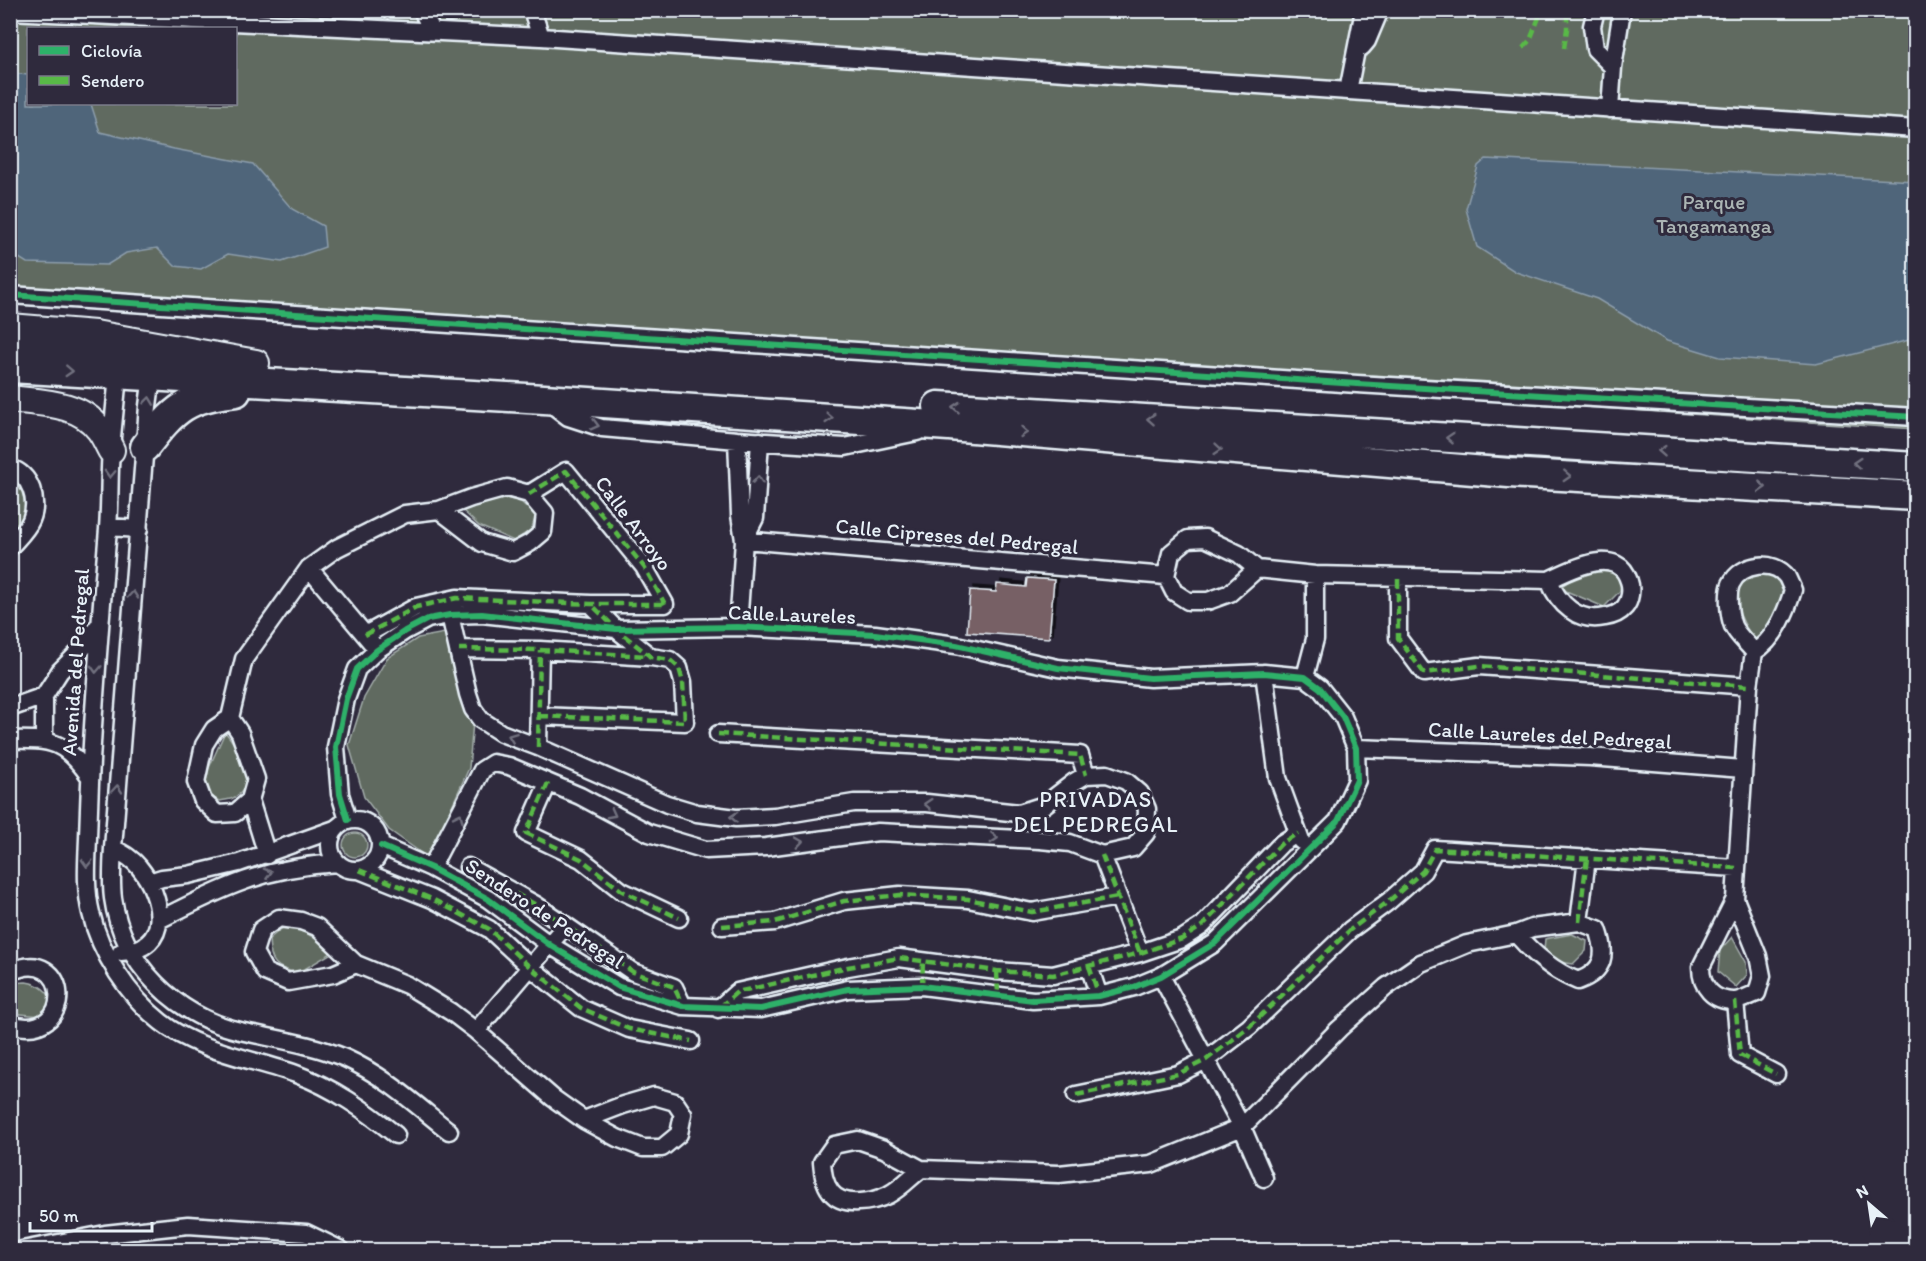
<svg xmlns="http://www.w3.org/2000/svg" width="1926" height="1261" font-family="Itim,sans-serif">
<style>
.green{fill:#616b60;stroke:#a4aeac;stroke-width:1.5;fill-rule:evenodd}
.water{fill:#4f657a;stroke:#8c9dac;stroke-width:1.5}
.building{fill:#776165;stroke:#e8f1f8;stroke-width:1.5;filter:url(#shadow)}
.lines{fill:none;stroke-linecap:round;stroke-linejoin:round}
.street-casing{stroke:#e8f1f8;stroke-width:21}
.primary-casing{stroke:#e8f1f8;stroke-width:30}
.highway-casing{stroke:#e8f1f8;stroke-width:33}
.street{stroke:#2f2a3d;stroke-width:16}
.primary{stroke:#2f2a3d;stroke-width:26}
.highway{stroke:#2f2a3d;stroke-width:28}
.quiet{stroke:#58b947;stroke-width:4.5;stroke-dasharray:9 4.5;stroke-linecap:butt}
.cycleway-casing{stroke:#2f2a3d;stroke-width:10}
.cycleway{stroke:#2db169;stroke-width:6}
.oneway{stroke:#70707e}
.labels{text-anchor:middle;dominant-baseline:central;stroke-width:6;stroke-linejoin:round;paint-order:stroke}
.park-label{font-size:21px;fill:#abb5b4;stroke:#2f2a3d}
.street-label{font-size:21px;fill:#e8f1f8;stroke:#2f2a3d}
.neighbourhood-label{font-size:22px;letter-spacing:1.5px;fill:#e8f1f8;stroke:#2f2a3d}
</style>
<defs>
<filter id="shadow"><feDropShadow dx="4" dy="-4" stdDeviation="0" flood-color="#0009"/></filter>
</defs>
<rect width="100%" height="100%" fill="#2f2a3d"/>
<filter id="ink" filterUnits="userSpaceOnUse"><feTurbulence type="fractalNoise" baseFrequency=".0167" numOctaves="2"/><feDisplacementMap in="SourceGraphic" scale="12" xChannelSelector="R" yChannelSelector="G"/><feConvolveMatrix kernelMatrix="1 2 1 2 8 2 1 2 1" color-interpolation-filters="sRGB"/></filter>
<g filter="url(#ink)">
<path class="green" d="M10,11H1915V429L11,302ZM28,28H236V104H28Z
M11,481L23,492L26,516L11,538Z
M506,498L521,502L536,516L531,530L514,541L479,526L461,509Z
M1591,566L1611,571L1622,580L1620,591L1604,607L1559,588Z
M1750,574H1777L1786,595L1756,643C1743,624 1722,590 1750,574Z
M450,632L473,722L469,768L434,846L427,857L389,830L364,797L349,745L364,698L387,658L418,638Z
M225,732C238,746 260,786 233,798C229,800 224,800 219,801L204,792L208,770Z
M343 845a12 12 0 1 1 24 0a12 12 0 1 1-24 0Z
M286,925L308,934L335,951L298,973C275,968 270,963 269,939Z
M1572,934L1587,941L1586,951L1573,964L1560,962L1544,950L1545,939Z
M1732,937L1746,962L1747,975L1736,987L1718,972L1720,950Z
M26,982C38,984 48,989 52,1002L41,1016L11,1013L10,983Z"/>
<path class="water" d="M11,73L28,75V104H91L100,132L174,149L253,164L292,209L323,226L325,247L282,262L228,254L201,269L175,266L157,248L126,253L107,265L27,263L11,253Z
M1486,159L1915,181V341L1909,340L1816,364L1720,357L1667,341L1597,299L1516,272L1477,247L1466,209L1478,166Z"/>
<path class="building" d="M1027,578L1054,580L1049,638L967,632L970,590L996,592L997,584L1026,587Z"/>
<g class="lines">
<g class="street-casing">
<path id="street" d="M422,10L432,31
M532,10L541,37
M1596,10L1592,26L1595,49L1613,67L1610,109
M10,11L541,37L1916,129
M1362,47L1367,41L1380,10
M1613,67L1622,10
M1348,91L1364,10
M10,295L1357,384L1916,417
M118,374C116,399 113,424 111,449C109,475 110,502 108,529C102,601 96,672 92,744C90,776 89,807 88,838C87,863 85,889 91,913C100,953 129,997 161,1022C197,1051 253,1059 296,1074C334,1088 365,1110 396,1135
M152,376L148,406L113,848C112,864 111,882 113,898C122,964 176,1016 240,1031C275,1039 312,1044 345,1058C385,1076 416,1105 449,1131
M547,401L568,417L602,428L737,440L845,447L917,432
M737,440L740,515L744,540L738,627
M10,468C31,474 39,501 31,520C27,530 17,539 10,547
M529,494L566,471L644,567L665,604
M108,527L139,529
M744,540L1166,576
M744,540L755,518L760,441
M309,568L371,642
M1257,569L1230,593L1208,601H1188L1174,592L1166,576L1171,553L1188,539L1205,538L1239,554L1257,569L1315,575L1549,580C1570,570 1618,544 1629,581C1632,589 1630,601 1625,607C1619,614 1613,616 1605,617C1578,623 1558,604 1549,580
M1398,579V638L1424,673L1479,666L1749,686
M365,635L416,607L457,598L591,604H665
M459,649L540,650L651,657
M1264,673L1278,778L1301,841
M1305,677L1315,639V575
M44,696V740
M10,708L44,696L60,671L83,648L98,626
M540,716L685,722L683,682L679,668L670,660L651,657L616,629L591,604
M230,718L240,733L256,779L250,800L235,813L217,814L203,801L196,782L204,745L214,729L230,718L244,659L309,568L337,548L405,514L439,510L471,498L507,488L529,494L545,513L543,532L530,543L513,552L482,543L439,510
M718,734L1080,755L1086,775
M10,740C52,739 65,741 90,777
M538,747L540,650
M1356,748L1590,757L1743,769
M548,783L526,833L581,859L622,891L679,918
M250,800L267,855
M348,820L340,794L336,747L346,699L357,669L377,650L405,631L428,619L450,615L482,614L616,629L738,627L875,634L956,645L1058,668L1150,678L1264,673L1305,677L1320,688L1343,717L1356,748L1357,780L1338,821L1215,943L1161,976L1134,987L1099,996L1033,1000L922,986L848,989L761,1009L683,1006L619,987L550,945L488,899L431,868L381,846
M330 845a25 25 0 1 1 50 0a25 25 0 1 1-50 0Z
M113,848C122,853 132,858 139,867C163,896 173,950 121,952
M1102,855L1140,953
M468,867L536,905L633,972L674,987L683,1006
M431,868L482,770L493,763L509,766L580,796L649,833L706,850L766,847L878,832L1040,840L1070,843L1102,855L1133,848L1146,833L1147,809L1140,793L1126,781L1107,774L1086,775L1074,782L1044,805L1019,813L927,803H854L775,816L736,818L697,813L667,804L538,747L501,733L481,720L473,709L468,694L450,615L457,598
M359,870L432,899L489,929L531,968L581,1008L629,1029L691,1041
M149,882L162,878L188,875L239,863L335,829
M1735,899L1758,956L1762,976L1757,993C1751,995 1741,1001 1734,1001C1713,1001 1701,987 1701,967L1735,899L1749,686L1754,652C1748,644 1737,635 1733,626C1729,616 1727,594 1731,584C1741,563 1774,559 1787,577C1789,581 1791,586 1793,590C1786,613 1775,640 1754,652
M159,920C223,887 265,867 338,863
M1579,922L1587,858
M722,926L775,922L844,901L900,895L968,899L1032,912L1118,897
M356,964L333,974L288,982L265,972L254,952L261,930L279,918L301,921L317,927L356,964L407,985L451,1012L476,1031L553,1098L584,1120L617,1138L643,1148H662L679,1134L683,1114L675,1102L654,1096L623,1105L584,1120
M1089,966L1099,996
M10,972C72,942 77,1045 10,1024
M1161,976L1242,1127L1264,1178
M1735,1001L1740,1055L1776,1074
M718,1009L737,992L848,967L899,958L997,971L1053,975L1140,953L1182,939L1202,926L1282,843L1298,833
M476,1031L565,926
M1076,1095L1178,1074L1206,1060L1249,1027L1350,930L1389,901L1423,871L1435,849L1736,868
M921,1169C911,1177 900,1189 888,1195C873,1202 843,1208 831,1192C824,1183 823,1173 822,1162L834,1145L858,1140L884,1149L921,1169L1059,1174L1151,1164L1242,1127L1339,1029L1386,987L1421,963L1467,944L1516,934L1532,928L1579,922L1598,929C1607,954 1605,971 1578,981C1553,971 1534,955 1516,934
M22,1250L105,1234L188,1225L306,1233L341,1250"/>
</g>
<g class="primary-casing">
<path id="primary" d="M10,327L95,334L256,363
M10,399C41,403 79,402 99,429C104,435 107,443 111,450"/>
</g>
<g class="highway-casing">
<path id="highway" d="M10,346L203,359
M10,368L544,399L949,426L1509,473L1916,496
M938,406L1916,467
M145,447C175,408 187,397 236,392"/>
</g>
<use href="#street" class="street"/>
<use href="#primary" class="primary"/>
<use href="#highway" class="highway"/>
<path class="quiet" d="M1474,10C1483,17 1492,17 1501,10
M1523,48L1530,40L1542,10
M1564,48L1567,29V10
M529,494L566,471L644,567L665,604
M1398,579V638L1424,673L1479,666L1749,686
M365,635L416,607L457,598L591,604H665
M459,649L540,650L650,656
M540,716L685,722L683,682L679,668L670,660L651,657L616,629L591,604
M718,734L1080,755L1086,775
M538,747L540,650
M548,783L526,833L581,859L622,891L679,918
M1102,855L1140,953
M468,867L536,905L633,972L674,987L683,1006
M359,870L432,899L489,929L531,968L581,1008L629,1029L691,1041
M1579,922L1587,858
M722,926L775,922L844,901L900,895L968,899L1032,912L1118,897
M1089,966L1099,996
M997,971L998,996
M922,986L923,961
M1735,1001L1740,1055L1776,1074
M720,1007L737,992L848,967L899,958L997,971L1053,975L1140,953L1182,939L1202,926L1282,843L1298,833
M1076,1095L1178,1074L1206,1060L1249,1027L1350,930L1389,901L1423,871L1435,849L1736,868"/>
<g class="cycleway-casing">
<path id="cycleway" d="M10,295L1357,384L1916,417
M348,820L340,794L336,747L346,699L357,669L377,650L405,631L428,619L450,615L482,614L616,629L738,627L875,634L956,645L1058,668L1150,678L1264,673L1305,677L1320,688L1343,717L1356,748L1357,780L1338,821L1215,943L1161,976L1134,987L1099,996L1033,1000L922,986L848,989L761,1009L683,1006L619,987L550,945L488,899L431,868L381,846"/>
</g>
<use href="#cycleway" class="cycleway"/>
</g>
<defs><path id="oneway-chevron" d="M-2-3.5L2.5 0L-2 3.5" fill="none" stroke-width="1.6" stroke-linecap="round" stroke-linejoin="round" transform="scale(1.5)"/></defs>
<g class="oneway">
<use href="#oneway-chevron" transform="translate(69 371) rotate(3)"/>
<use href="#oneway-chevron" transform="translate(149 401) rotate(-83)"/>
<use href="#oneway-chevron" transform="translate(956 407) rotate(-176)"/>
<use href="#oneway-chevron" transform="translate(829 418) rotate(4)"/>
<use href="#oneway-chevron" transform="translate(1151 419) rotate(-176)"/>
<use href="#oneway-chevron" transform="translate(595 425) rotate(15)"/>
<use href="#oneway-chevron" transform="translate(1024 432) rotate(5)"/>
<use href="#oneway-chevron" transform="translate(1450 438) rotate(-176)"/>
<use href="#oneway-chevron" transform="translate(1218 449) rotate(5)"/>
<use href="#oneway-chevron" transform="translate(1662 451) rotate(-176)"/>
<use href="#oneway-chevron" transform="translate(1857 463) rotate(-176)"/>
<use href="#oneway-chevron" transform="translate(110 474) rotate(92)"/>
<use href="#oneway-chevron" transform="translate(1567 476) rotate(3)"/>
<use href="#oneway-chevron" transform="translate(758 480) rotate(-86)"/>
<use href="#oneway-chevron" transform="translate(1762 487) rotate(3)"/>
<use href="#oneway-chevron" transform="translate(133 595) rotate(-85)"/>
<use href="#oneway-chevron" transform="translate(96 669) rotate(93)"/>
<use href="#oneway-chevron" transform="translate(512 737) rotate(-159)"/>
<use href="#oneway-chevron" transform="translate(117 789) rotate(-85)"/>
<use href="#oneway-chevron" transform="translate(928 804) rotate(-176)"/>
<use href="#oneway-chevron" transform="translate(612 814) rotate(28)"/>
<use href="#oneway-chevron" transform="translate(459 817) rotate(-64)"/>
<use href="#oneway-chevron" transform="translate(734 817) rotate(-176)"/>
<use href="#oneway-chevron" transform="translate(994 838) rotate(3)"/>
<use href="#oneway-chevron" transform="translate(799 842) rotate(-8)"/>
<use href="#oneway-chevron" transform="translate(87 863) rotate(92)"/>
<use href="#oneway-chevron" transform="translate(268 873) rotate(-14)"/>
</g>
</g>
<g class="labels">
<g class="park-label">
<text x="1714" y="201">Parque<tspan x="1714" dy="24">Tangamanga</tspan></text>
</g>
<g class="street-label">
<text transform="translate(634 523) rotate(53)">Calle Arroyo</text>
<text transform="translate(957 536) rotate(5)">Calle Cipreses del Pedregal</text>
<text transform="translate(792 614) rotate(2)">Calle Laureles</text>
<text transform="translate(75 662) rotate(-86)">Avenida del Pedregal</text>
<text transform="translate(1550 735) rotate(3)">Calle Laureles del Pedregal</text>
<text transform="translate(545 913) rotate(33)">Sendero de Pedregal</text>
</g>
<g class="neighbourhood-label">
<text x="1096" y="799">PRIVADAS<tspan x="1096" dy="25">DEL PEDREGAL</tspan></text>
</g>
</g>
<rect width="1926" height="1261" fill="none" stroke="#2f2a3d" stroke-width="36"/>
<rect x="18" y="18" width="1890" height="1225" fill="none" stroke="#e8f1f8" stroke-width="2" filter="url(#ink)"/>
<rect x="27" y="27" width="210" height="78" fill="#2f2a3d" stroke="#797a88" stroke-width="1.5"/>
<rect x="39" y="46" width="30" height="9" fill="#2db169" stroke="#797a88" stroke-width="1.5"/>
<text x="81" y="57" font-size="18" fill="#e8f1f8">Ciclovía</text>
<rect x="39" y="76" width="30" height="9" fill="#58b947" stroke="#797a88" stroke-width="1.5"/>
<text x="81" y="87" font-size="18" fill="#e8f1f8">Sendero</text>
<g transform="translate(1869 1204) rotate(331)" stroke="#2f2a3d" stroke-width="4.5" paint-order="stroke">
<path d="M0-4.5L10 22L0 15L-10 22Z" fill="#e8f1f8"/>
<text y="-9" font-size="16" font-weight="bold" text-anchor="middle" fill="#e8f1f8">N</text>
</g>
<path d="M30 1222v9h122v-9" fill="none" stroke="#e8f1f8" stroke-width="3"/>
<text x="39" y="1222" font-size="18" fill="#e8f1f8" stroke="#2f2a3d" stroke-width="4.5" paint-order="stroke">50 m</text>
</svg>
